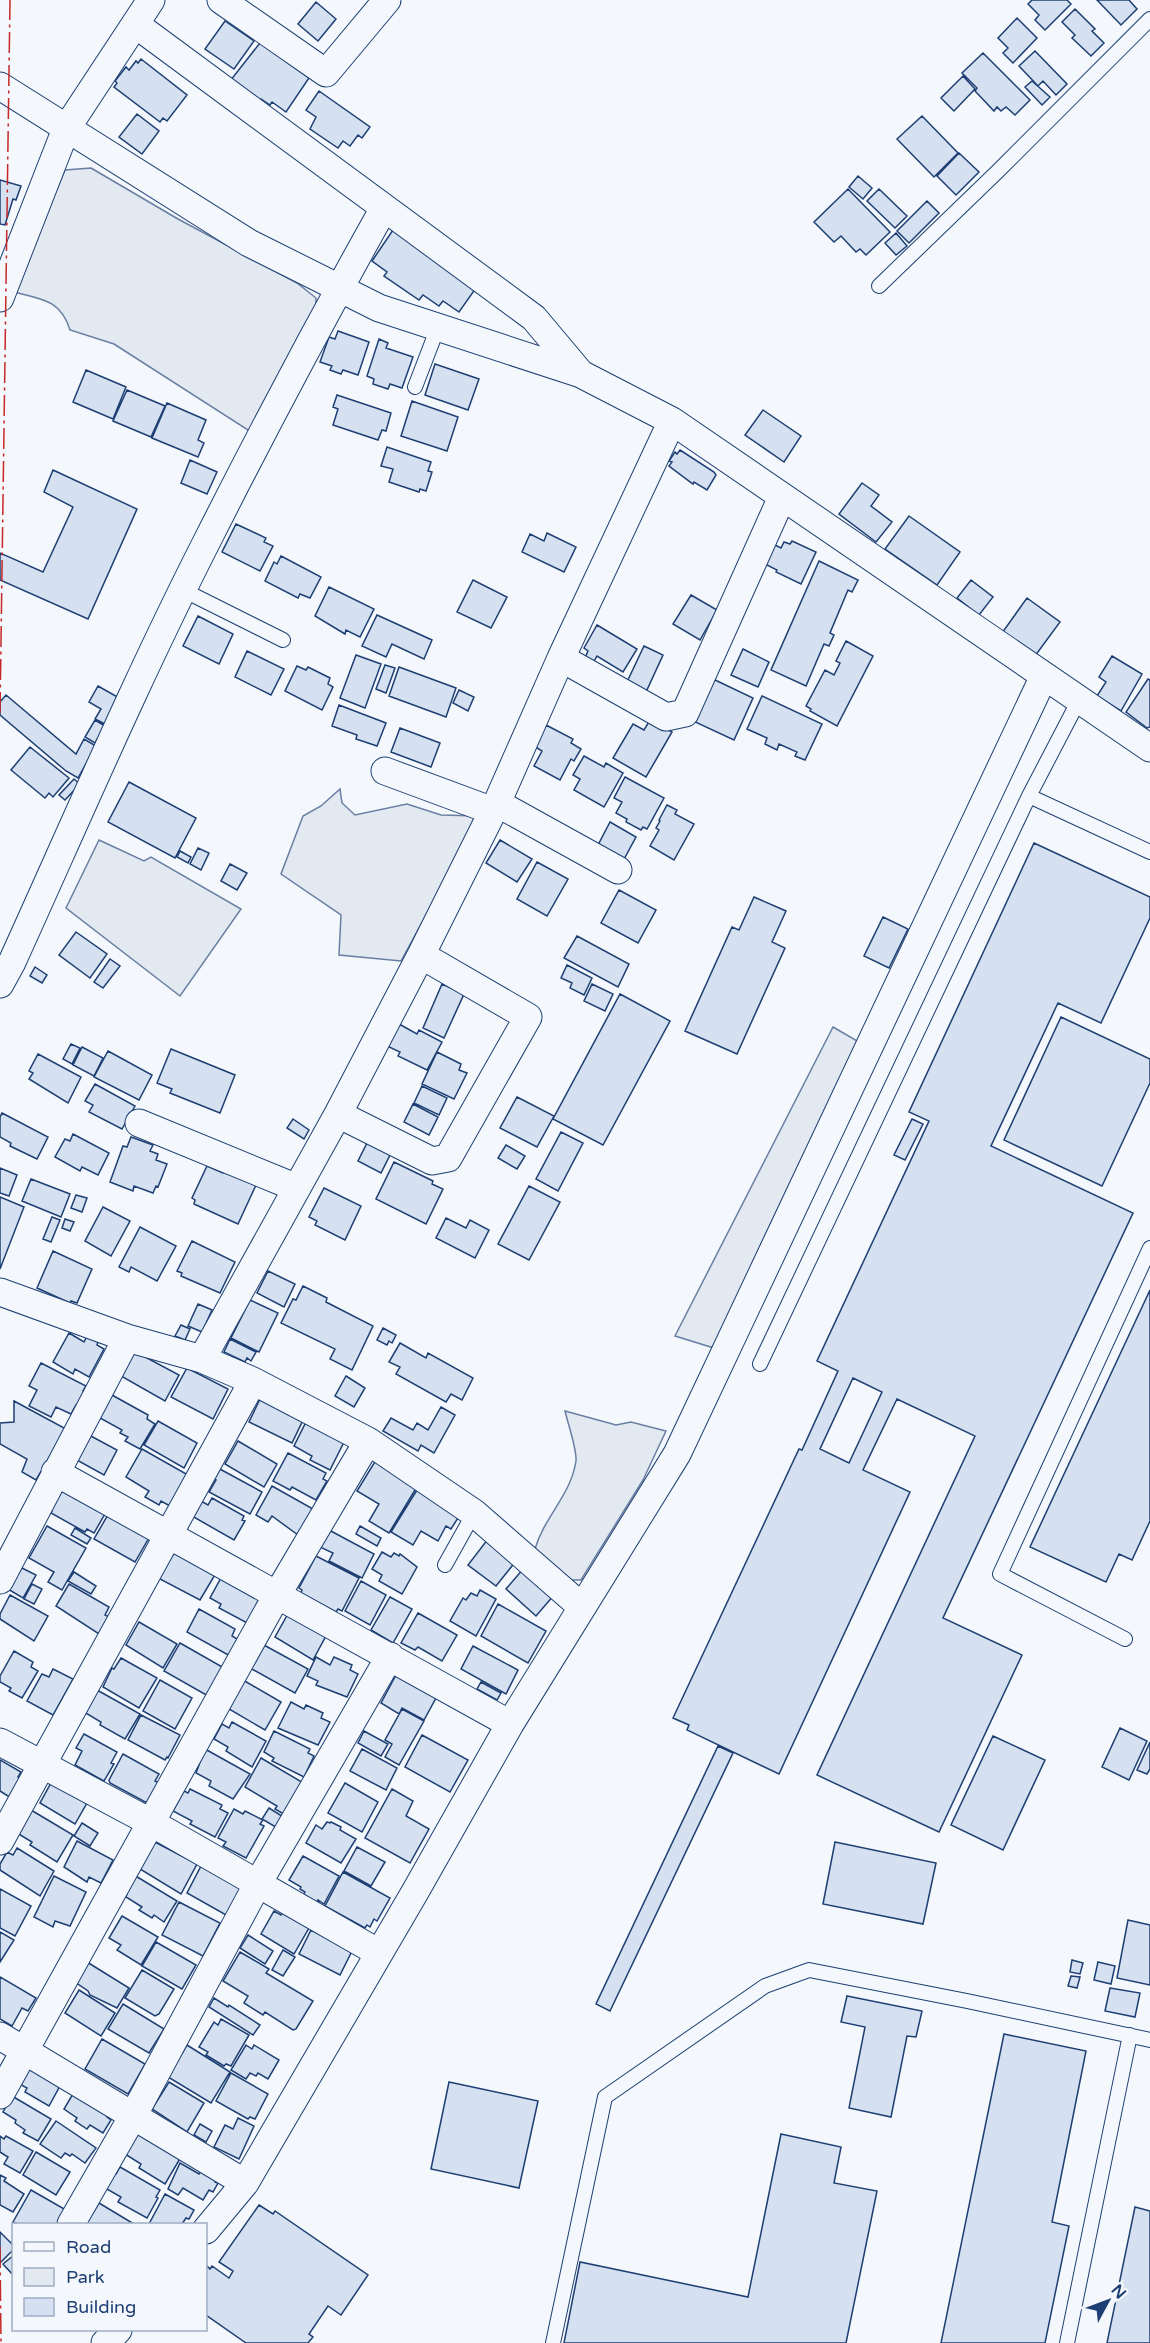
<svg xmlns="http://www.w3.org/2000/svg" width="1150" height="2343" font-family="'Varela Round',sans-serif">
<style>
.green{fill:#e3e9f0;stroke:#687fa3;stroke-width:1.5}
.building{fill:#d5e0f0;stroke:#1d3f73;stroke-width:1.5;fill-rule:evenodd}
.lines{fill:none;stroke-linecap:round;stroke-linejoin:round}
.service-casing{stroke:#1d3f73;stroke-width:16}
.minor-casing{stroke:#1d3f73;stroke-width:29}
.service{stroke:#f4f7fb;stroke-width:14}
.minor{stroke:#f4f7fb;stroke-width:27}
.power{stroke:#c62828;stroke-width:1.5;stroke-dasharray:21 4.5 3 4.5;stroke-linecap:butt}
</style>
<rect width="100%" height="100%" fill="#f4f7fb"/>
<path class="green" d="M91,168L178,219L297,283L316,298V320L251,432L114,344L70,330C61,300 42,299 14,292L65,170Z
M340,789L342,803L355,815L407,804L441,815L480,816L401,961L339,955L341,915L281,874L303,816L321,806Z
M99,840L144,861L151,857L241,909L180,996L66,908Z
M833,1027L859,1042L714,1348L675,1336Z
M565,1411L616,1425L631,1422L666,1431L643,1480L581,1580H566L535,1549C544,1517 571,1495 576,1461C577,1449 568,1424 565,1411Z"/>
<path class="building" d="M1032,0H1067L1071,4L1045,30L1035,20L1039,15L1028,4Z
M1097,0H1129L1137,9L1121,25Z
M316,2L336,19L318,41L298,24Z
M1075,9L1095,29L1092,31L1104,43L1091,56L1072,38L1075,35L1062,22Z
M1017,18L1037,38L1013,63L1003,53L1008,48L998,38Z
M225,21L254,41L234,69L205,49Z
M260,43L309,78L286,112L272,102L270,105L261,99L259,102L230,81Z
M1035,51L1067,84L1056,95L1043,81L1038,86L1019,66Z
M983,53L1030,100L1015,115L1006,107L1001,111L997,107L994,111L975,91L977,88L962,73Z
M141,59L187,95L167,121L163,118L160,122L114,87L117,83L115,81L126,67L129,70L136,61L138,63Z
M963,76L975,89L954,111L941,98Z
M1032,81L1050,97L1042,105L1025,87Z
M319,91L370,127L362,138L358,135L350,146L343,141L338,148L310,129L316,117L306,110Z
M137,114L159,131L142,154L119,137Z
M922,116L958,153L934,177L897,139Z
M959,153L979,172L956,195L937,176Z
M858,176L872,188L863,199L849,187Z
M0,180L21,186L16,200L13,199L5,225L0,224Z
M848,189L890,232L866,255L860,249L856,252L841,236L834,242L814,222Z
M879,189L907,216L895,228L867,201Z
M927,201L939,213L909,243L897,231Z
M393,230L476,288L459,312L443,301L439,306L423,295L419,300L384,276L387,272L372,261Z
M896,233L907,246L896,255L885,243Z
M338,331L369,342L358,375L343,370L341,374L330,370L332,366L320,362L329,337L335,339Z
M379,339L388,343L386,348L413,357L402,388L390,384L388,389L373,384L374,379L367,376Z
M435,364L479,379L468,410L425,395Z
M86,370L126,387L113,419L73,402Z
M127,390L165,406L151,437L113,421Z
M337,395L391,413L386,431L382,430L378,440L333,425L338,409L333,407Z
M412,401L458,417L447,451L401,436Z
M167,403L206,420L198,440L204,443L198,457L152,438Z
M763,410L801,436L784,462L745,435Z
M387,447L431,462L428,471L432,472L426,491L420,489L419,492L389,482L393,469L381,466Z
M680,450L714,472L716,475L707,490L694,482L693,484L669,466L672,462L669,461L675,452L677,454Z
M190,460L217,472L207,494L181,483Z
M53,470L137,509L88,619L0,580V553L43,572L73,507L44,492Z
M862,483L879,495L871,506L892,522L876,542L839,514Z
M909,516L960,552L937,585L885,549Z
M236,524L266,538L264,542L273,546L260,571L222,552Z
M547,533L576,547L564,572L522,552L530,534L544,541Z
M792,541L816,552L801,584L776,572L777,570L763,563L773,544L781,548L784,542L790,544Z
M281,556L321,577L310,598L300,594L298,598L265,581L274,562L277,564Z
M819,561L858,580L852,592L848,590L830,633L834,635L829,646L824,644L806,686L771,670Z
M473,580L507,597L491,628L457,612Z
M971,580L993,597L979,615L957,598Z
M329,587L374,609L360,637L346,630L345,634L315,616Z
M691,595L717,610L700,640L673,624Z
M1027,598L1060,622L1035,656L1002,633Z
M377,615L432,640L424,659L392,644L386,657L362,646Z
M198,616L233,634L219,664L183,646Z
M597,625L637,649L623,672L597,656L593,663L585,658L588,651L584,648Z
M846,641L873,656L837,726L810,711L811,709L806,706L825,670L834,675L840,663L836,661Z
M644,646L663,655L646,692L626,684Z
M743,649L769,662L758,687L731,675Z
M247,651L284,669L271,695L235,677Z
M356,655L381,664L365,708L340,698Z
M1112,656L1142,674L1121,711L1097,696L1106,682L1099,677Z
M385,665L395,668L386,693L376,689Z
M297,666L306,670L308,667L330,678L328,684L333,687L322,710L285,691Z
M399,667L456,688L446,717L389,696Z
M713,679L753,698L734,740L693,721Z
M1148,679L1150,680V727L1147,728L1126,712Z
M98,686L121,699L107,725L95,719L101,709L89,702Z
M459,690L474,697L468,711L453,703Z
M6,695L76,754L84,739L96,746L78,778L66,771L0,715V702Z
M762,696L822,724L805,760L795,756L797,752L779,744L777,750L765,744L767,738L747,729Z
M339,705L386,723L377,746L356,739L357,735L332,726Z
M95,720L105,726L95,743L85,737Z
M650,720L672,732L646,777L613,758L633,724L644,730Z
M546,725L573,739L571,743L581,749L574,761L571,759L560,780L534,766L542,751L534,746Z
M400,728L440,743L431,767L391,752Z
M30,747L69,778L53,797L49,793L45,798L11,770Z
M584,756L604,767L606,763L623,773L604,807L574,790L580,779L573,775Z
M625,777L664,798L647,829L643,827L641,830L626,822L627,819L616,813L622,802L614,798Z
M74,779L80,784L65,800L59,795Z
M129,782L196,818L175,858L108,822Z
M667,805L677,810L675,814L694,824L674,860L650,846L659,830L656,828L660,821L659,820Z
M610,822L636,837L623,861L597,847Z
M500,840L532,859L517,882L486,863Z
M1034,843L1150,897V918L1101,1023L1058,1003L991,1146L1133,1213L943,1618L1022,1655L939,1832L817,1775L975,1436L897,1399L863,1470L910,1492L779,1774L687,1730L689,1725L673,1718L799,1449L802,1450L838,1371L817,1361L929,1121L909,1112ZM853,1378L882,1392L849,1463L820,1449Z
M198,848L209,853L201,870L190,864Z
M180,851L191,857L188,863L177,857Z
M537,862L568,879L547,916L517,899Z
M230,864L247,873L237,890L221,881Z
M619,890L656,910L638,943L601,923Z
M754,897L786,911L772,942L785,948L737,1054L685,1031L732,927L739,930Z
M883,917L908,929L889,968L864,956Z
M76,932L107,954L90,978L59,955Z
M577,936L629,964L618,987L564,958Z
M110,959L120,966L103,988L94,982Z
M567,965L592,978L584,995L570,988L572,983L561,978Z
M35,967L47,975L42,983L30,976Z
M442,984L464,994L444,1038L423,1028Z
M592,984L613,994L605,1011L584,1001Z
M620,994L670,1021L603,1145L553,1119Z
M1061,1017L1150,1059V1083L1102,1186L1004,1140Z
M399,1024L417,1034L419,1030L442,1042L427,1070L398,1056L400,1052L387,1046Z
M71,1044L80,1048L72,1064L63,1059Z
M82,1047L103,1058L94,1076L73,1065Z
M171,1049L235,1075L220,1113L170,1093L172,1089L157,1083Z
M108,1051L152,1075L139,1100L94,1077Z
M437,1052L461,1064L459,1070L467,1073L454,1099L422,1084Z
M38,1054L81,1077L68,1103L29,1079L33,1073L29,1071Z
M95,1084L135,1106L122,1129L89,1112L93,1105L85,1101Z
M422,1086L447,1098L439,1115L414,1103Z
M517,1097L554,1116L537,1147L500,1128Z
M413,1104L438,1117L429,1135L404,1122Z
M2,1113L48,1137L37,1159L10,1146L11,1143L0,1137V1117Z
M293,1119L309,1130L304,1139L287,1128Z
M912,1119L923,1124L905,1160L894,1155Z
M561,1132L583,1143L558,1191L536,1179Z
M73,1134L109,1153L98,1175L82,1167L80,1171L55,1157L65,1139L70,1141Z
M131,1137L153,1145L150,1151L158,1154L156,1160L167,1164L158,1187L156,1186L153,1193L134,1186L133,1191L110,1182L123,1146L127,1147Z
M368,1141L391,1153L381,1173L358,1161Z
M506,1145L525,1156L517,1169L498,1158Z
M394,1162L433,1181L432,1184L443,1189L426,1224L376,1199Z
M207,1166L223,1173L224,1170L256,1185L238,1224L194,1204L195,1200L192,1198Z
M0,1168L17,1175L9,1196L0,1193Z
M31,1179L70,1194L61,1217L22,1201Z
M529,1186L560,1202L529,1260L498,1244Z
M324,1188L361,1206L345,1240L315,1225L317,1221L309,1217Z
M76,1195L87,1198L82,1212L71,1208Z
M0,1197L24,1207L0,1269Z
M103,1207L130,1221L111,1256L85,1241Z
M52,1217L60,1220L51,1242L43,1239Z
M446,1218L466,1228L470,1220L489,1230L475,1258L436,1238Z
M65,1219L74,1222L70,1231L62,1228Z
M140,1227L176,1246L157,1281L131,1267L129,1272L119,1267Z
M192,1241L235,1262L220,1293L181,1276L182,1273L177,1271Z
M53,1251L92,1269L77,1303L71,1301L70,1303L37,1288Z
M268,1271L295,1284L284,1307L257,1293Z
M303,1286L327,1298L326,1302L373,1326L352,1370L330,1359L335,1349L281,1323L293,1299L296,1300Z
M1150,1290V1521L1132,1560L1119,1554L1106,1582L1030,1547Z
M250,1300L278,1313L259,1352L231,1338Z
M198,1304L212,1310L202,1332L188,1326Z
M181,1325L190,1329L185,1340L175,1336Z
M383,1328L396,1335L392,1343L389,1341L387,1345L377,1340Z
M69,1333L84,1342L87,1336L98,1342L97,1345L104,1349L89,1377L75,1369L73,1374L53,1362Z
M230,1339L256,1352L251,1361L247,1358L245,1362L224,1352Z
M400,1343L426,1358L428,1353L473,1378L462,1400L451,1394L446,1402L396,1374L400,1367L389,1362Z
M134,1351L179,1375L165,1401L121,1376Z
M41,1363L86,1386L83,1391L85,1392L79,1406L76,1405L71,1414L56,1407L51,1417L29,1406L37,1390L29,1386Z
M187,1368L228,1389L213,1419L171,1397Z
M346,1376L365,1388L354,1407L335,1396Z
M112,1395L148,1415L147,1419L155,1424L140,1449L125,1441L128,1437L120,1433L122,1430L100,1418Z
M261,1397L304,1418L292,1443L249,1422Z
M14,1401L66,1429L36,1480L22,1472L27,1459L0,1444V1423L14,1422Z
M441,1407L455,1415L434,1453L421,1445L418,1451L383,1431L391,1418L413,1430L417,1423L428,1430Z
M307,1420L345,1440L330,1470L310,1460L312,1456L294,1446Z
M158,1421L197,1443L184,1468L144,1445Z
M89,1435L117,1450L104,1475L75,1459Z
M238,1441L277,1464L264,1487L225,1464Z
M142,1449L188,1475L170,1506L161,1501L159,1505L145,1497L149,1491L126,1477Z
M288,1453L326,1473L323,1479L327,1481L316,1500L292,1487L290,1490L273,1481Z
M376,1460L418,1485L389,1533L369,1521L379,1504L357,1491Z
M218,1468L262,1492L250,1514L209,1492L216,1480L212,1479Z
M272,1486L313,1509L298,1535L272,1516L268,1522L256,1515Z
M61,1488L106,1512L94,1533L87,1529L85,1532L51,1513L52,1511L50,1510Z
M417,1490L458,1518L451,1529L446,1526L438,1541L421,1531L413,1545L391,1532Z
M212,1498L244,1516L242,1520L245,1521L234,1540L192,1516L201,1501L208,1505Z
M109,1513L150,1536L135,1562L94,1539Z
M47,1526L86,1548L62,1590L48,1582L54,1572L29,1558Z
M360,1526L381,1538L377,1546L356,1534Z
M75,1528L91,1538L87,1544L71,1535Z
M329,1530L374,1554L362,1578L329,1561L333,1553L320,1547Z
M488,1539L516,1561L496,1586L468,1565Z
M176,1550L216,1573L200,1600L158,1578L169,1553L173,1555Z
M382,1552L391,1557L394,1553L399,1556L400,1554L417,1567L402,1594L379,1581L382,1575L372,1569Z
M316,1556L359,1578L342,1611L338,1609L336,1612L301,1593L302,1590L299,1588Z
M18,1566L36,1575L23,1598L6,1588Z
M524,1568L554,1595L536,1616L506,1589Z
M74,1572L96,1586L91,1594L68,1581Z
M222,1576L261,1601L249,1624L219,1608L221,1604L210,1598Z
M361,1581L386,1595L370,1625L345,1611Z
M32,1584L42,1589L34,1604L24,1599Z
M69,1584L109,1607L105,1615L109,1617L99,1634L56,1606Z
M480,1590L496,1599L476,1636L450,1621L463,1598L466,1600L471,1593L477,1596Z
M10,1595L48,1616L34,1641L0,1619V1614Z
M390,1597L412,1609L393,1643L371,1630Z
M498,1604L546,1631L528,1663L481,1636Z
M199,1609L235,1629L232,1636L239,1640L230,1656L187,1632Z
M289,1612L327,1634L313,1660L275,1637Z
M418,1613L457,1635L442,1661L418,1647L415,1650L401,1643Z
M139,1622L177,1644L163,1668L126,1645Z
M180,1643L224,1668L208,1696L164,1671Z
M262,1644L308,1669L295,1693L250,1668Z
M473,1646L518,1670L506,1694L461,1669Z
M14,1651L33,1662L31,1667L38,1671L22,1698L9,1691L11,1688L0,1682V1676Z
M316,1657L330,1665L334,1657L352,1665L350,1670L358,1674L347,1697L316,1685L318,1681L307,1676Z
M121,1658L157,1678L139,1708L103,1687L112,1668L114,1669Z
M53,1669L73,1679L53,1715L27,1701L42,1674L49,1677Z
M396,1675L436,1698L424,1720L402,1708L399,1714L381,1703Z
M160,1680L192,1698L175,1729L143,1711Z
M243,1680L281,1702L265,1730L229,1709Z
M481,1682L501,1693L497,1700L477,1689Z
M97,1690L140,1714L125,1739L100,1725L101,1722L84,1712Z
M291,1702L304,1709L306,1705L323,1713L321,1718L330,1722L318,1745L278,1728Z
M402,1709L424,1721L399,1765L385,1757L392,1744L385,1740Z
M141,1715L180,1735L168,1758L167,1757L165,1760L128,1740Z
M232,1722L266,1741L252,1767L226,1751L228,1747L214,1739L222,1724L229,1728Z
M1120,1728L1147,1741L1129,1780L1102,1767Z
M274,1731L310,1749L308,1753L314,1756L304,1777L272,1761L274,1758L264,1752Z
M364,1731L388,1744L381,1756L358,1743Z
M84,1734L117,1752L111,1763L114,1764L104,1781L75,1765L82,1751L76,1748Z
M422,1735L468,1760L450,1792L405,1767Z
M993,1736L1045,1760L1003,1850L951,1825Z
M1150,1742V1769L1147,1774L1137,1770Z
M718,1746L733,1753L610,2011L596,2004Z
M205,1749L250,1774L233,1799L209,1786L211,1781L196,1773Z
M362,1749L397,1768L386,1790L350,1771Z
M123,1754L159,1774L155,1781L159,1783L147,1803L110,1783L109,1780Z
M261,1758L305,1784L287,1816L275,1809L277,1806L245,1787Z
M0,1760L21,1772L18,1777L22,1779L11,1798L0,1791Z
M51,1783L87,1803L75,1824L40,1803Z
M345,1783L378,1802L362,1832L328,1813Z
M190,1789L222,1805L220,1809L228,1813L215,1837L190,1824L192,1821L173,1811L184,1791L188,1793Z
M392,1789L413,1801L406,1816L429,1829L410,1863L365,1838Z
M269,1808L285,1818L279,1829L262,1819Z
M234,1809L243,1814L245,1811L263,1820L260,1824L264,1826L246,1858L223,1846L226,1842L218,1838Z
M31,1810L73,1835L57,1862L30,1845L32,1842L17,1833Z
M327,1822L330,1823L331,1822L341,1827L340,1830L356,1839L341,1863L306,1843L316,1825L322,1829Z
M82,1823L98,1833L90,1846L74,1836Z
M77,1841L113,1860L101,1883L89,1877L87,1882L64,1867Z
M153,1841L197,1864L181,1894L140,1869Z
M835,1842L936,1863L923,1924L823,1904Z
M357,1847L385,1862L371,1886L344,1871Z
M17,1848L54,1871L40,1896L0,1870V1864L7,1852L13,1855Z
M303,1856L339,1876L324,1904L318,1900L317,1903L303,1895L305,1892L300,1889L301,1887L289,1880Z
M201,1866L241,1888L226,1915L187,1893Z
M343,1872L390,1898L377,1921L374,1919L370,1927L367,1925L365,1928L325,1906Z
M134,1875L177,1901L164,1922L154,1915L152,1918L139,1910L142,1907L126,1897L127,1894L124,1893Z
M54,1876L86,1892L70,1926L55,1921L53,1927L34,1917Z
M0,1889L31,1906L15,1936L0,1928Z
M179,1902L220,1923L203,1956L162,1935Z
M274,1911L281,1915L282,1913L309,1928L294,1954L261,1934Z
M122,1916L158,1937L141,1965L117,1950L121,1945L109,1938Z
M1128,1920L1150,1925V1985L1117,1978Z
M311,1930L352,1951L340,1975L299,1954Z
M0,1932L14,1940L0,1962Z
M248,1935L273,1951L265,1964L240,1948Z
M156,1942L196,1965L182,1989L142,1966Z
M283,1950L295,1957L283,1976L272,1970Z
M240,1952L269,1969L266,1973L313,2001L296,2029L293,2030L265,2012L263,2015L244,2003L248,1996L223,1981Z
M1072,1960L1083,1963L1080,1974L1070,1972Z
M87,1962L129,1988L117,2008L90,1995L88,1991L75,1982Z
M1098,1962L1115,1966L1111,1984L1094,1980Z
M142,1970L174,1989L159,2014L155,2016L125,1998Z
M1071,1976L1080,1977L1077,1988L1068,1986Z
M0,1977L36,1998L28,2011L22,2008L12,2026L0,2019Z
M1110,1988L1140,1993L1135,2017L1105,2011Z
M79,1990L115,2013L101,2036L65,2013Z
M847,1996L922,2011L916,2037L907,2036L891,2117L849,2108L865,2027L841,2022Z
M214,1998L228,2007L229,2005L260,2025L253,2035L209,2007Z
M123,2004L164,2029L149,2053L108,2029Z
M221,2019L249,2035L231,2066L226,2064L224,2066L206,2055L208,2052L199,2047L214,2022L218,2025Z
M1004,2034L1086,2051L1052,2222L1069,2226L1045,2343H941Z
M102,2039L145,2064L128,2094L85,2069Z
M187,2045L230,2072L211,2103L168,2077Z
M246,2045L252,2049L254,2045L279,2060L268,2079L258,2073L256,2076L250,2073L246,2079L231,2070Z
M26,2066L61,2084L49,2106L25,2092L27,2088L16,2082Z
M231,2073L268,2094L255,2119L250,2117L248,2119L216,2101Z
M169,2082L204,2103L187,2132L152,2109Z
M449,2082L538,2101L519,2188L431,2169Z
M74,2092L109,2113L107,2117L111,2120L103,2133L90,2125L87,2129L75,2121L77,2118L64,2109Z
M12,2096L51,2119L38,2141L23,2133L25,2130L15,2123L16,2120L3,2112Z
M238,2118L254,2126L239,2159L214,2147L225,2125L233,2129Z
M56,2121L96,2148L85,2163L72,2154L70,2156L65,2153L61,2158L40,2144Z
M200,2124L212,2131L206,2142L194,2135Z
M137,2134L181,2157L165,2184L139,2168L141,2164L125,2154Z
M781,2134L841,2147L834,2183L877,2191L846,2343H564L580,2262L748,2297Z
M0,2136L4,2139L6,2136L33,2151L20,2173L4,2164L8,2157L0,2152Z
M36,2152L70,2172L56,2195L23,2175Z
M180,2163L199,2174L201,2171L216,2179L215,2182L218,2183L213,2192L209,2190L203,2200L183,2188L178,2195L168,2189Z
M120,2167L160,2190L156,2197L158,2198L147,2218L118,2202L121,2197L105,2188L113,2173L116,2174Z
M0,2175L6,2178L4,2181L24,2194L13,2212L0,2205Z
M31,2190L66,2210L57,2224H18L13,2222Z
M165,2194L194,2210L189,2219L186,2218L182,2224H149Z
M99,2203L134,2224H86Z
M259,2205L273,2214L275,2211L368,2275L341,2315L328,2306L309,2334L313,2337L308,2343H246L206,2315V2265L210,2269L212,2266L229,2278L233,2271L219,2262Z
M1135,2207L1150,2211V2343H1107Z
M0,2232L14,2246V2249L0,2263Z
M14,2255V2276L3,2264Z"/>
<g class="lines">
<g class="service-casing">
<path id="service" d="M879,286L998,171L1150,19
M415,387L438,327
M183,590L283,640
M1079,700L1029,796L1150,852
M760,1364L1029,796
M445,1565L474,1513
M1125,1639L1000,1574L1150,1248
M553,2343L605,2097L765,1986L809,1970L967,2001L1150,2040
M1067,2343L1130,2035"/>
</g>
<g class="minor-casing">
<path id="minor" d="M221,0L326,73L387,0
M135,24L534,318L581,374
M0,86L249,243L379,308L581,374L672,421L1150,748
M0,298L66,129L151,0
M561,658L666,717L685,713L782,497
M385,771L493,811
M497,803L618,870
M0,984L12,962C76,821 137,678 208,539C264,428 323,317 384,208
M338,1114L432,1161L448,1158L528,1017L421,955
M139,1123L297,1188
M0,1292L127,1338L202,1359L253,1381L368,1441L474,1513L582,1607
M202,1359L338,1114L421,955L497,803L561,658L672,421
M55,1472L510,1724
M0,1580L127,1338
M0,1742L150,1822L379,1953
M0,1841L253,1381
M0,2036L245,2183
M0,2095L277,1595L368,1441
M71,2224L133,2116L257,1885L390,1656
M206,2230L245,2183L415,1892L510,1724L677,1454L1044,676
M105,2343L118,2330"/>
</g>
<use href="#service" class="service"/>
<use href="#minor" class="minor"/>
<path class="power" d="M0,713L10,0
M0,2247L1,2343"/>
</g>
<rect x="12" y="2223" width="195" height="108" fill="#f4f7fb" stroke="#9eadc5" stroke-width="1.5"/>
<rect x="24" y="2242" width="30" height="9" fill="#f4f7fb" stroke="#9eadc5" stroke-width="1.5"/>
<text x="66" y="2253" font-size="18" fill="#1d3f73">Road</text>
<rect x="24" y="2268" width="30" height="18" fill="#e3e9f0" stroke="#9eadc5" stroke-width="1.5"/>
<text x="66" y="2283" font-size="18" fill="#1d3f73">Park</text>
<rect x="24" y="2298" width="30" height="18" fill="#d5e0f0" stroke="#9eadc5" stroke-width="1.5"/>
<text x="66" y="2313" font-size="18" fill="#1d3f73">Building</text>
<g transform="translate(1108 2301) rotate(49)" stroke="#f4f7fb" stroke-width="4.5" paint-order="stroke">
<path d="M0-4.5L10 22L0 15L-10 22Z" fill="#1d3f73"/>
<text y="-9" font-size="16" font-weight="bold" text-anchor="middle" fill="#1d3f73">N</text>
</g>
</svg>
